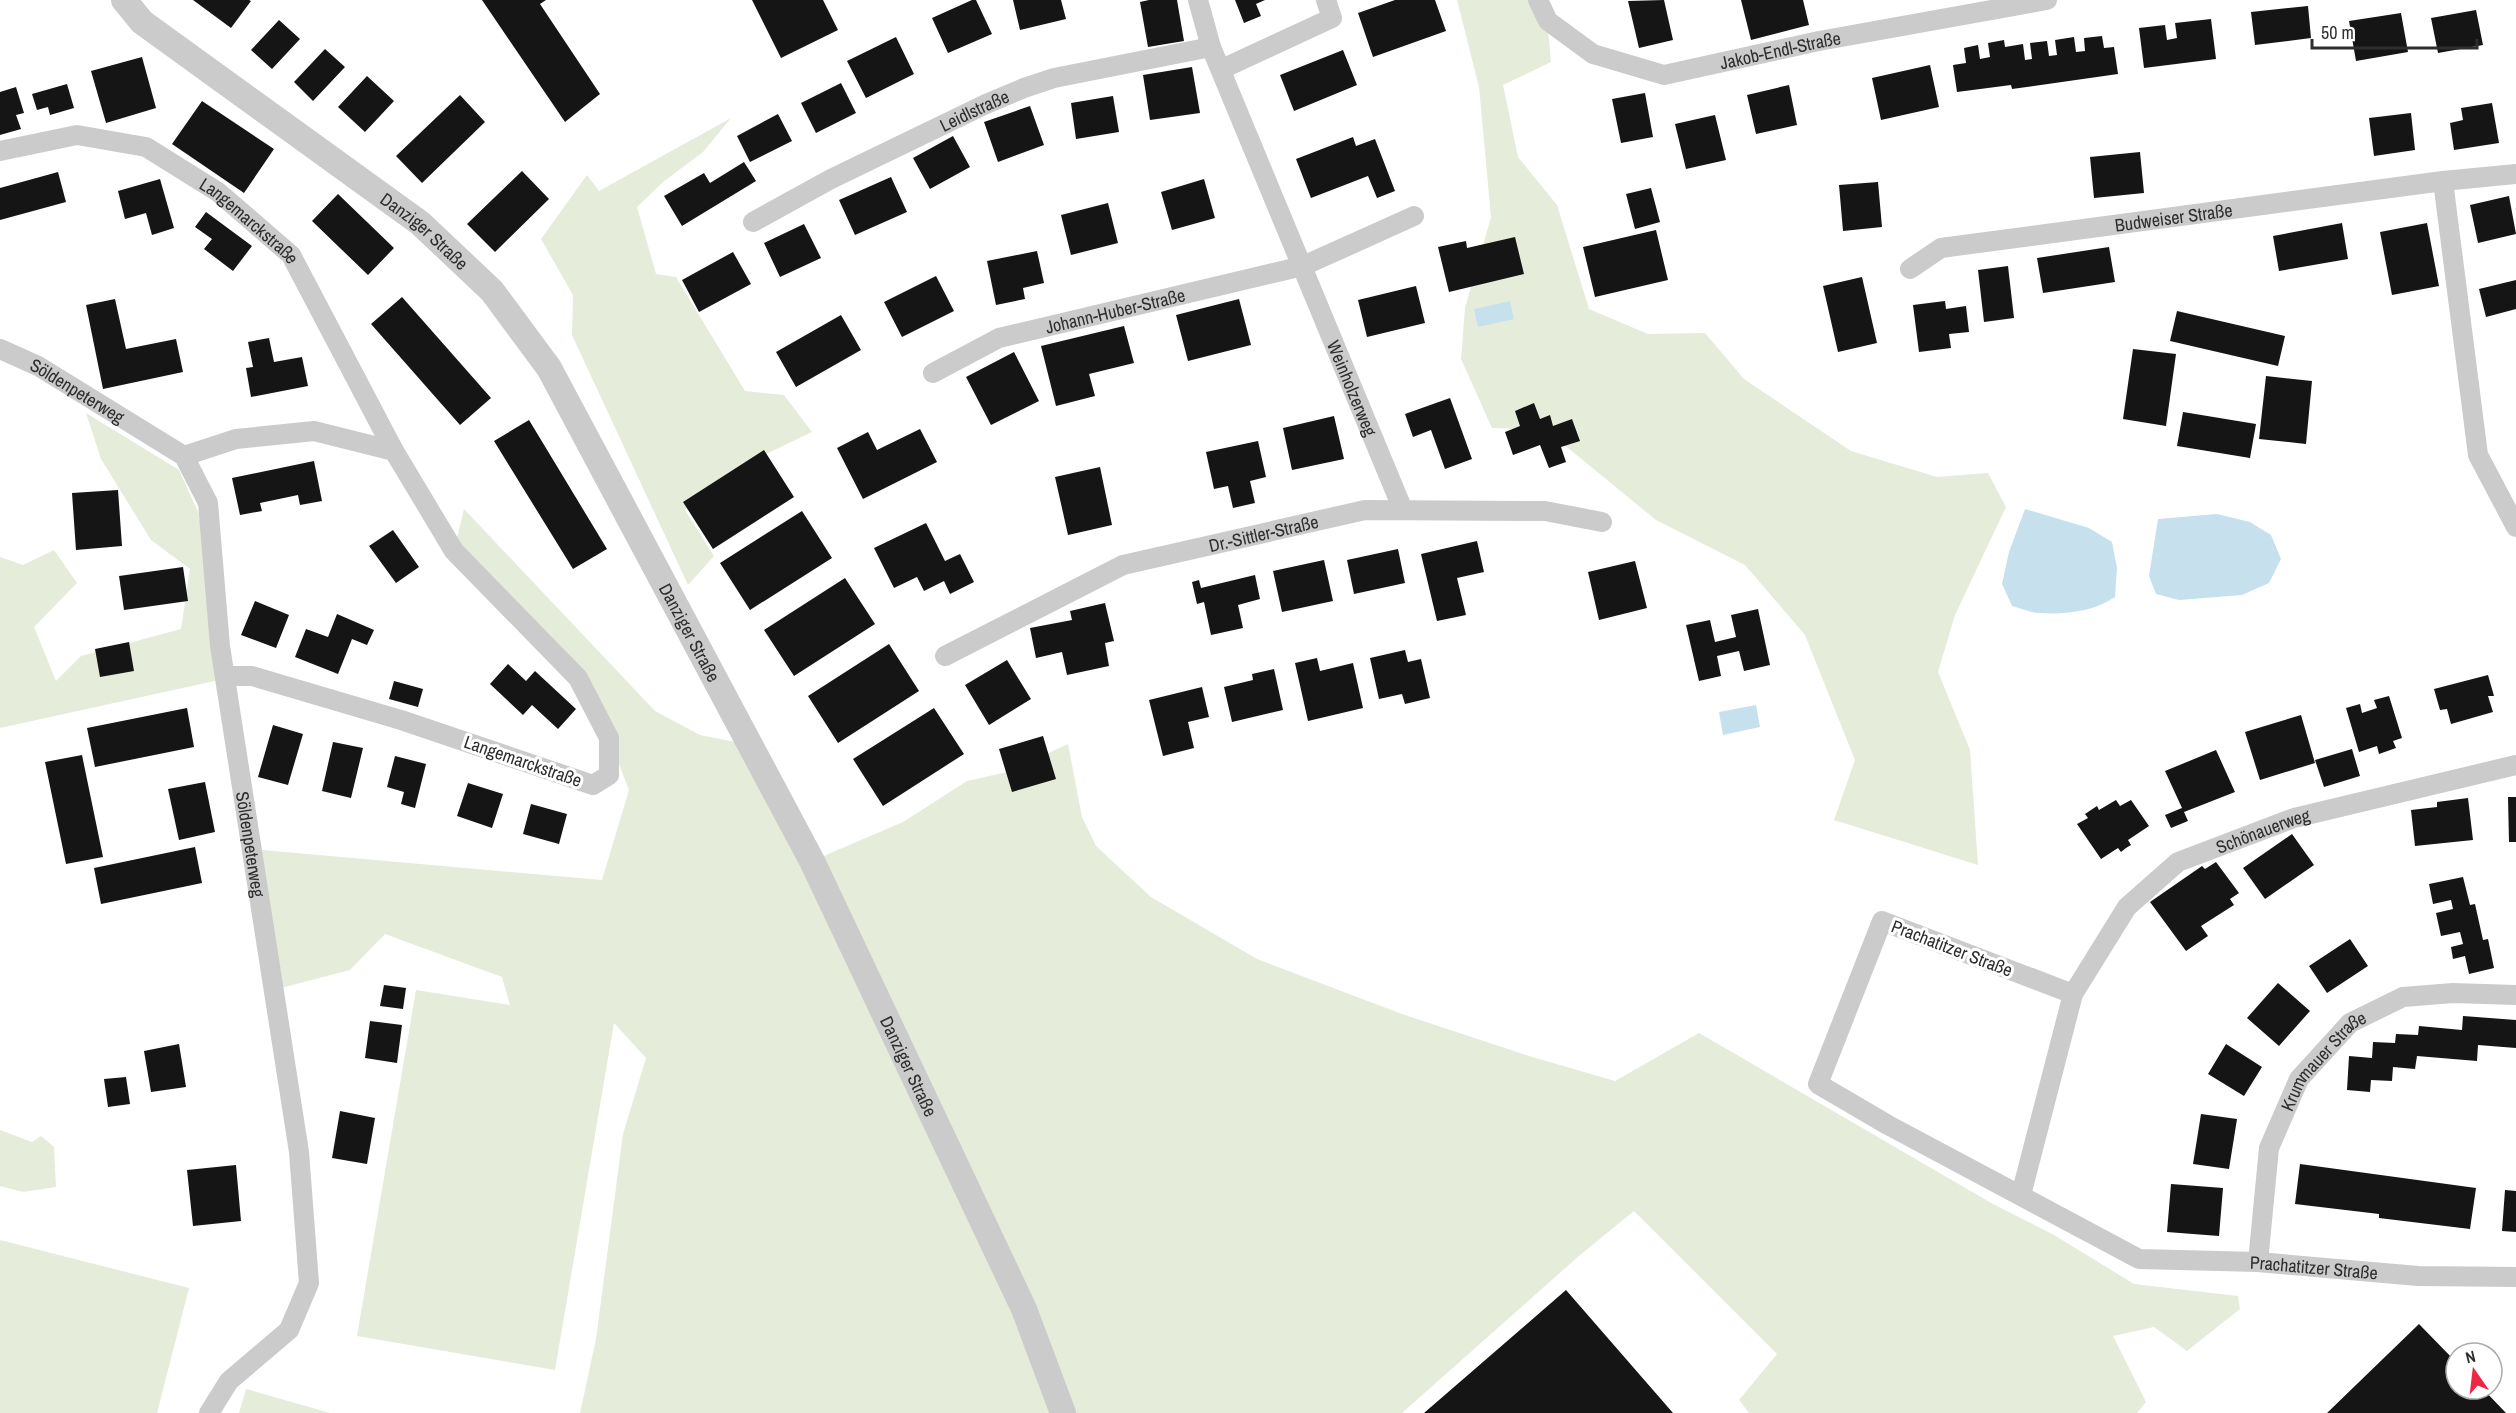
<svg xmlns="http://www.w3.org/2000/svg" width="2516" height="1413" font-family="'Archivo Narrow',sans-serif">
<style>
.green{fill:#e5ecda}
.water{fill:#c6e1ed}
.building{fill:#151515}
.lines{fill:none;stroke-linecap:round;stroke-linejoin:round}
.minor{stroke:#cbcbcb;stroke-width:20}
.tertiary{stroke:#cbcbcb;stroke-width:26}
.labels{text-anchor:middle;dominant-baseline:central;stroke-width:6;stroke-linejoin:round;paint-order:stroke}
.street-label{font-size:18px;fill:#2e2e2e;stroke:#fff}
</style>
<rect width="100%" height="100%" fill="#fff"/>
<path class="green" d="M1457,0H1534L1548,30L1551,62L1503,85L1518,157L1557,205L1589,309L1648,334L1705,333L1744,379L1851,451L1937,477L1988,473L2006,507L1955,615L1938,672L1970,750L1978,865L1834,820L1855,760L1805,635L1745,565L1656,520L1546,430L1492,428L1461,359L1465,308L1491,217L1479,87Z
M731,118L703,152L663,182L637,207L656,274L676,277L745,391L784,395L812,432L739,467L685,510L714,556L688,585L572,335L573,295L541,239L587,175L599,191Z
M86,413L179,470L199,514L219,680L0,728V557L23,565L54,550L77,583L34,627L56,681L81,656L181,629L190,569L151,540L101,459Z
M464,509L655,711L700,735L751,745L812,861L903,822L967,781L1007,772L1068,744L1082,817L1096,846L1151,897L1257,959L1402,1014L1529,1056L1615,1081L1699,1033L1993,1204L2054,1235L2134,1284L2238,1296L2240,1309L2187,1351L2154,1327L2113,1336L2146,1402L2137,1413H1749L1739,1400L1777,1354L1634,1211L1580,1255L1402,1413H580L596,1339L623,1134L646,1058L614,1023L555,1370L357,1336L416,990L510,1005L502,977L385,934L350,970L273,990L250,849L602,880L629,790L609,738L578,677L454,551Z
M0,1130L32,1142L41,1136L54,1147L56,1187L23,1192L0,1186Z
M0,1240L189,1288L157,1413H0Z
M246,1389L330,1413H239Z"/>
<path class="water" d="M1510,301L1514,319L1478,327L1474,309Z
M2025,509L2089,528L2112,542L2117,568L2115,597C2095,611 2065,615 2040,613C2031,613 2020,608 2012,606L2002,584L2009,552Z
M2217,514L2250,522L2271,535L2281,559L2269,583L2242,595L2179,600L2156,594L2149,576L2158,519Z
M1756,705L1760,727L1723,735L1719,712Z"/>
<path class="building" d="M193,0H249L251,1L231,28Z
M482,0H546L540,4L600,94L565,122Z
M752,0H823L838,30L781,58Z
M972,0H976L992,34L948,53L932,18Z
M1013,0H1061L1066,19L1020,30Z
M1149,0H1177L1184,41L1148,47L1140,2Z
M1235,0H1265L1256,4L1261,16L1244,23Z
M1395,0H1435L1446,31L1373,57L1358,13Z
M1664,0L1673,40L1639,48L1628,1Z
M1741,0H1803L1809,25L1751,40Z
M2308,6L2311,38L2255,45L2251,12Z
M2476,10L2483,45L2438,53L2431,18Z
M2401,13L2408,52L2356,61L2349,21Z
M2211,19L2216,59L2144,68L2139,28L2165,25L2167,40L2177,38L2175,23Z
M279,20L300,39L272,69L251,50Z
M2102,36L2104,48L2114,47L2118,74L2012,89L2011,85L1957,92L1953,65L1966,63L1964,48L1978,45L1980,59L1990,57L1988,43L2004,40L2005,47L2023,44L2025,60L2032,59L2030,43L2047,41L2049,56L2057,55L2055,40L2074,37L2076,52L2085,51L2084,38Z
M896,37L914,74L866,98L847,61Z
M325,49L345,67L313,101L294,82Z
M1343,50L1357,85L1294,111L1280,75Z
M142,57L156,108L106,123L91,71Z
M1930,65L1939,107L1881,120L1872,78Z
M1192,67L1200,113L1150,120L1143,75Z
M367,76L394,101L365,132L338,107Z
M841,83L856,113L816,133L801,103Z
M67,84L74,108L50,115L48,107L37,110L32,94Z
M1789,85L1797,125L1756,134L1747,95Z
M16,87L24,113L16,115L21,129L0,135V92Z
M1645,93L1653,137L1621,143L1612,99Z
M460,95L485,122L422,183L396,156Z
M1113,96L1119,132L1076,139L1071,103Z
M202,101L274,149L244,193L172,144Z
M2492,103L2499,143L2454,150L2450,123L2463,120L2461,108Z
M1030,106L1044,145L998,162L984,122Z
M2411,113L2415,150L2374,156L2369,118Z
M778,114L792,141L750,162L737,136Z
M1715,115L1726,160L1686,169L1675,124Z
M953,136L970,167L930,189L913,158Z
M1353,137L1356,146L1375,139L1395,191L1377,198L1368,176L1311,198L1296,159Z
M2140,152L2144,193L2094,198L2090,157Z
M744,162L756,181L682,226L664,196L704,173L710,183Z
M522,171L549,199L495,252L467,224Z
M58,172L66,202L0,220V188Z
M891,177L907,212L855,235L839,200Z
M160,179L174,228L152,235L146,213L125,219L118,191Z
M1204,179L1215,218L1172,230L1161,192Z
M1878,182L1882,227L1843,231L1839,185Z
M1651,188L1660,222L1635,229L1626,194Z
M338,194L394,248L368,275L312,221Z
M2509,196L2516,234L2478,243L2470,205Z
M1108,203L1118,243L1071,255L1061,215Z
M206,212L252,246L233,271L204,249L212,239L195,227Z
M2342,223L2348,259L2279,271L2273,236Z
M2427,223L2439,286L2392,295L2380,232Z
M804,224L821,258L780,277L764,243Z
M1656,230L1668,280L1595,297L1583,247Z
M1515,237L1524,274L1449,292L1438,247L1466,241L1467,248Z
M2109,247L2115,282L2043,293L2037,258Z
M1037,251L1044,283L1023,288L1025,299L996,305L987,261Z
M733,252L751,284L699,312L682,280Z
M2008,266L2014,318L1984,322L1978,270Z
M936,276L954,311L902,337L884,302Z
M1862,277L1877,343L1838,352L1823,286Z
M2516,280V309L2486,317L2479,289Z
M1416,286L1425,323L1367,337L1358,300Z
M402,297L491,398L460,425L371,324Z
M115,299L126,349L176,339L183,372L103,389L86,305Z
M1239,299L1251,345L1188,361L1176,315Z
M1945,301L1946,309L1966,306L1969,332L1949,334L1951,348L1919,352L1913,305Z
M2177,311L2285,336L2278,366L2170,341Z
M841,315L861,350L796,387L776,352Z
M1124,326L1134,363L1089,374L1095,396L1056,406L1041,346Z
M269,338L274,362L302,357L308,386L251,397L246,368L253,367L248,342Z
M2133,349L2176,354L2166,426L2123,419Z
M1014,352L1039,401L991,425L966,377Z
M2266,376L2312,381L2306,444L2259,439Z
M1450,398L1472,459L1445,469L1431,430L1413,437L1405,414Z
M1534,403L1540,419L1550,415L1553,426L1572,419L1580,441L1561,447L1566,462L1549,468L1540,445L1513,455L1505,432L1520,426L1515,411Z
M2183,412L2256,424L2250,458L2177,446Z
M1334,416L1344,459L1292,470L1283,428Z
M529,420L607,549L573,569L494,441Z
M920,429L937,462L863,499L837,448L868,432L877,450Z
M1258,441L1266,477L1250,481L1255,503L1233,508L1228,486L1214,489L1206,452Z
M764,450L794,497L713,549L683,502Z
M314,461L322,501L300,505L298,495L260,503L262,511L240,515L232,478Z
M1100,467L1112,525L1068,535L1055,477Z
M118,490L122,546L76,550L72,493Z
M802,511L832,558L750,610L720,563Z
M926,523L945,561L960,554L974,582L950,594L944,581L924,591L917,577L894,588L874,548Z
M393,530L419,567L396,583L369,546Z
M1477,541L1484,572L1457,578L1466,615L1437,621L1421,554Z
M1398,549L1405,583L1354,594L1347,560Z
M1324,560L1333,601L1282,612L1273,571Z
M1635,561L1647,608L1599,620L1588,572Z
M183,567L188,601L124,610L119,576Z
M1255,575L1260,599L1238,605L1243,628L1211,635L1204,602L1197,604L1192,582L1199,580L1201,588Z
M845,578L875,624L794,676L764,630Z
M255,601L289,615L276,648L241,635Z
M1105,603L1114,641L1105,643L1109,666L1067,675L1062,652L1036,658L1030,628L1072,620L1070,611Z
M1758,609L1770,665L1744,671L1739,651L1717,656L1721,676L1699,681L1686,625L1710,620L1715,642L1736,637L1731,615Z
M337,614L374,630L367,645L352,639L338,674L295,657L306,629L328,637Z
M129,642L134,671L100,677L95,649Z
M889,644L919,691L838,743L808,696Z
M1405,650L1408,662L1421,659L1430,698L1405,704L1402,694L1379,699L1370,658Z
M1317,658L1320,671L1353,663L1363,708L1308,721L1295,663Z
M1007,660L1031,699L989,725L965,685Z
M508,664L526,681L535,671L576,709L558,729L532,705L523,715L490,684Z
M1274,669L1283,710L1232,722L1224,687L1253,680L1252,674Z
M2488,675L2494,696H2488L2493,712L2451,724L2447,709L2440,710L2434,689Z
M394,681L423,689L418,707L389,699Z
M1202,687L1209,717L1188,722L1194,748L1163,756L1149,700Z
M2389,696L2402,738L2393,741L2396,748L2379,754L2377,746L2359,752L2346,708L2360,704L2362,713L2377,708L2374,700Z
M187,708L194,747L95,767L87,728Z
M934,708L964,754L883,806L853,759Z
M2301,715L2315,763L2260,780L2245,732Z
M273,725L303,734L288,785L258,777Z
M1043,736L1056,779L1012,792L999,749Z
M333,742L363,748L351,798L322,791Z
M2352,749L2360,776L2324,787L2315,760Z
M2216,750L2235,792L2184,812L2188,821L2171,828L2165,815L2182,808L2165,771Z
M82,755L103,857L66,864L45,762Z
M395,756L426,764L415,808L401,804L404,792L387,787Z
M205,782L215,832L179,840L168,789Z
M468,783L503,794L492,828L457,816Z
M2508,797H2516V842H2509Z
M2468,798L2473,840L2415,846L2411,810L2437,807V802Z
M2116,800L2120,806L2131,800L2149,826L2128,840L2131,845L2126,848L2121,852L2118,848L2101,859L2077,824L2088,818L2085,814L2097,806L2099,810Z
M531,804L567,814L559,844L523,834Z
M2292,834L2314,865L2265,899L2243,868Z
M195,847L202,883L101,904L94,868Z
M2216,862L2239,893L2230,899L2234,905L2201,926L2208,936L2186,951L2150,902L2202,866L2205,869Z
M2463,877L2470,905L2475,904L2483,940L2488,939L2494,968L2469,974L2465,956L2453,959L2451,947L2463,944L2460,932L2441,936L2436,913L2453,909L2451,900L2433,904L2429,884Z
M2350,939L2368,966L2327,993L2309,966Z
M2278,983L2310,1011L2279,1046L2247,1018Z
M384,985L406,988L403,1009L380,1006Z
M2463,1016L2516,1020V1048L2478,1045L2477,1061L2417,1056L2415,1069L2393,1067L2392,1081L2371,1080L2370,1092L2347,1090L2349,1056L2372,1058L2373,1042L2395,1043L2396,1034L2418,1035L2419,1026L2462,1030Z
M370,1021L402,1025L397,1063L365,1058Z
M179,1044L186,1087L151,1092L144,1051Z
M2226,1044L2262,1067L2244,1096L2208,1074Z
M126,1077L130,1104L108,1107L104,1079Z
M340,1111L375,1118L367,1164L332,1158Z
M2201,1114L2237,1119L2229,1169L2193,1164Z
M2300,1164L2476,1188L2470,1229L2379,1218V1214L2295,1204Z
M236,1165L241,1221L193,1226L187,1170Z
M2171,1184L2223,1188L2219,1236L2167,1232Z
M2505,1190L2516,1191V1232L2502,1231Z
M1566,1290L1673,1413H1424Z
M2419,1324L2456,1362V1389H2483L2506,1413H2327Z"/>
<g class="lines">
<g class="minor">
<path id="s1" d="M1198,0L1211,47L1403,510"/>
<path id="s2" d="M1538,0L1548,21L1593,54L1664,75L1819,41L2047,0"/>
<path d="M1222,69L1332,18L1326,0"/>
<path id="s3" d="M0,151L77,135L146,147L218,192L291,255L394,451L454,551L578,678L609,738V775L593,785L401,720L252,676H225"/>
<path d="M2443,181L2516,174"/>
<path id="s4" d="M753,222L831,179L986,104L1024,88L1054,78L1211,47"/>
<path id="s5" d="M1910,269L1941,248L2443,181L2478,455L2516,527"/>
<path id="s6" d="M0,349L38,366L184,456L208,503L220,646L299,1152L309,1283L289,1330L229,1381L209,1413"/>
<path id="s7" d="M933,373L999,338L1303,266L1414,216"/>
<path d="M184,456L236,439L314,431L394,451"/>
<path id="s8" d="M945,656L1123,565L1365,510L1545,511L1602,522"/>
<path id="s9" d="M2073,994L2127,907L2178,862L2294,818L2516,765"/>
<path id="s10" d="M2021,1195L2073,994L1882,921L1818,1084L1888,1125L2139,1259L2258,1262L2418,1276L2516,1277"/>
<path id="s11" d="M2258,1262L2269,1148L2299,1079L2350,1023L2403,997L2453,993L2516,995"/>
</g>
<path class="tertiary" id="s12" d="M124,0L142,22L420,223L492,291L549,368L812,861L1024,1309L1063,1413"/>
</g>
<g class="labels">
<g class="street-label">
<text stroke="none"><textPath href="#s2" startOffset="272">Jakob-Endl-Straße</textPath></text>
<text stroke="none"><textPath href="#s4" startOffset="248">Leidlstraße</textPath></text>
<text stroke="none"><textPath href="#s5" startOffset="272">Budweiser Straße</textPath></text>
<text stroke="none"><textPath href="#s3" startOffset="276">Langemarckstraße</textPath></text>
<text stroke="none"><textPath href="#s12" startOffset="380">Danziger Straße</textPath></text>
<text stroke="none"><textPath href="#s7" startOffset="194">Johann-Huber-Straße</textPath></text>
<text stroke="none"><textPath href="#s1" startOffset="418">Weinholzerweg</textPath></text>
<text stroke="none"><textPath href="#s6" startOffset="88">Söldenpeterweg</textPath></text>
<text stroke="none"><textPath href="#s8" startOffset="344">Dr.-Sittler-Straße</textPath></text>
<text stroke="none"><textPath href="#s12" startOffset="866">Danziger Straße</textPath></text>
<text transform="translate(523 761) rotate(19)">Langemarckstraße</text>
<text stroke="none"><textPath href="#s9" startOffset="261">Schönauerweg</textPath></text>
<text stroke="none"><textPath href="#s6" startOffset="610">Söldenpeterweg</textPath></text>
<text transform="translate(1952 948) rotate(21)">Prachatitzer Straße</text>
<text stroke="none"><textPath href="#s11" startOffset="219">Krummauer Straße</textPath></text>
<text stroke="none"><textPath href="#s12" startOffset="1352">Danziger Straße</textPath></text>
<text stroke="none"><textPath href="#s10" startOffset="1128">Prachatitzer Straße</textPath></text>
</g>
</g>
<g transform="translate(2474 1371) rotate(346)"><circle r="28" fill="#ffffff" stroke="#ababab" stroke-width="1.5"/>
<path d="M0-4.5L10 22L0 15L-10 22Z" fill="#ed2745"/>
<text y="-9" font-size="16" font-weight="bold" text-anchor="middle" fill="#2e2e2e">N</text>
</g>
<path d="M2312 39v9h165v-9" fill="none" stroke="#2e2e2e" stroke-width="3"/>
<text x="2321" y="39" font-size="18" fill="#2e2e2e" stroke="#ffffff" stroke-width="4.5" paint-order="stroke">50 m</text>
</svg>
